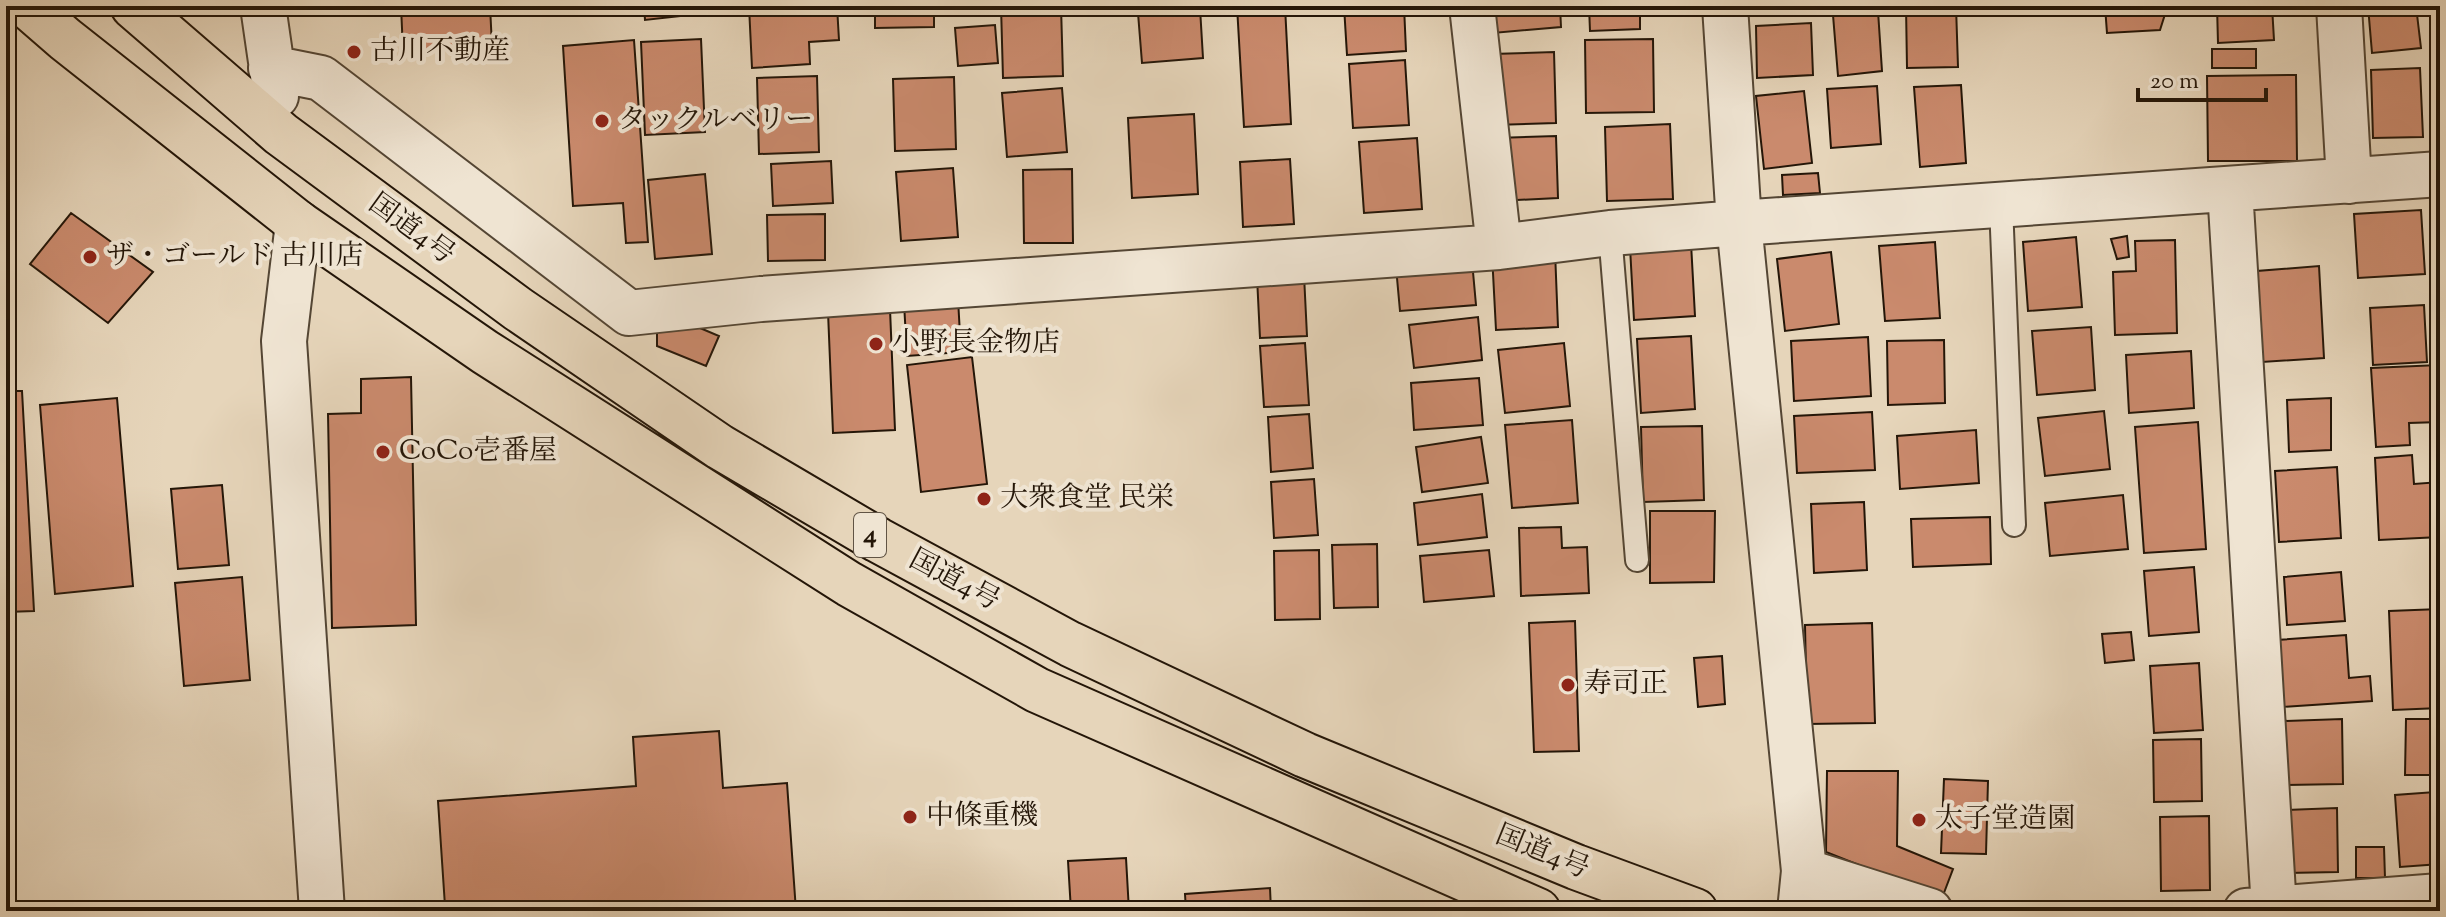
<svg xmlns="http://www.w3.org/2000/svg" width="2446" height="917" font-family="'Sorts Mill Goudy','Noto Serif JP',serif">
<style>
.building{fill:#ca8a6d;stroke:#241608;stroke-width:2}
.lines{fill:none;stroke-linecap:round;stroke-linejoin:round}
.service-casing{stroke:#544634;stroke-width:26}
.minor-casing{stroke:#544634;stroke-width:48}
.trunk-casing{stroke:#241608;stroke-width:48}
.service{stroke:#efe4d2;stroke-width:22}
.minor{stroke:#efe4d2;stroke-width:44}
.trunk{stroke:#e6d5ba;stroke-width:44}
.poi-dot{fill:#8f2418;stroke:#efe4d2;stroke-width:3}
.labels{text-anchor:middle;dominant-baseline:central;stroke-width:8;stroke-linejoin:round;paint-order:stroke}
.shield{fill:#efe4d2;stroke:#615445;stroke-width:2}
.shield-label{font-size:26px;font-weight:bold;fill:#241608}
.poi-label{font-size:28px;fill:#241608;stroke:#efe4d2;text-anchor:start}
.street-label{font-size:28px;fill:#241608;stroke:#efe4d2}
</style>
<rect width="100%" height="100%" fill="#e6d5ba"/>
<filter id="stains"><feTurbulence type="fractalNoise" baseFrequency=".0025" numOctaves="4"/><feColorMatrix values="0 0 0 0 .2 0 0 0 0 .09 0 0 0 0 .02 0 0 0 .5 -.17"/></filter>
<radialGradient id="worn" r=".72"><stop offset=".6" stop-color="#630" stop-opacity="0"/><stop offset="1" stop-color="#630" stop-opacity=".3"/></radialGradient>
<path class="building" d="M401,6H490L492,46L403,51Z
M644,6H707V13L645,20Z
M749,6H837L839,40L809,42L810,64L752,68Z
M875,6H934V27L875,28Z
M1001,6H1061L1063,76L1003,78Z
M1237,6H1285L1291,124L1244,127Z
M1344,6H1404L1406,51L1347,55Z
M1491,6H1560L1561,27L1493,33Z
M1589,6H1640V29L1590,31Z
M1906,6H1956L1958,67L1907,68Z
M2105,6H2182V7L2167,8L2160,30L2107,33Z
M2217,6H2272L2274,40L2218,43Z
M2368,6H2416L2421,48L2372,53Z
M1200,8L1203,58L1142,63L1138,13Z
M1878,11L1882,71L1838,76L1833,15Z
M1811,23L1813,75L1757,78L1756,26Z
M995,25L998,63L958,66L955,28Z
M701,39L705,132L645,135L641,42Z
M1653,39L1654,112L1586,113L1585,40Z
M634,40L648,242L626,243L623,203L573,206L563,46Z
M2212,49H2256V68H2212Z
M1554,52L1556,123L1494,125L1492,54Z
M1405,60L1409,125L1353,128L1349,64Z
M2420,68L2423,137L2373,138L2371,70Z
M2296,75L2297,161H2208L2207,76Z
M817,76L819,152L759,154L757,78Z
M954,77L956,149L895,151L893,79Z
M1961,85L1966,163L1920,167L1914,87Z
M1877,86L1881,144L1831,148L1827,89Z
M1062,88L1067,152L1007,157L1002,93Z
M1804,91L1812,163L1764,169L1756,96Z
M1194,114L1198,194L1132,198L1128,118Z
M1670,124L1673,199L1607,201L1605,127Z
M1556,136L1558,198L1498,201L1496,138Z
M1417,138L1422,209L1364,213L1359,142Z
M1290,159L1294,224L1243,227L1240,162Z
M831,161L833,203L773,206L771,164Z
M953,168L958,237L901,241L896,172Z
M1072,169L1073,243H1024L1023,170Z
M1818,173L1820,193L1783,195L1782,175Z
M705,174L712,254L655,259L648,180Z
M2421,210L2425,274L2358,278L2354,214Z
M71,213L153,272L108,323L30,264Z
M825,214V260L768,261L767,215Z
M2127,236L2129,257L2117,259L2111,239Z
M2076,237L2082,307L2028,311L2023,242Z
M2175,240L2177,333L2115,335L2113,272L2136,271L2135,241Z
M1935,242L1940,318L1885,321L1879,246Z
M1691,243L1695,316L1634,320L1630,247Z
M1555,251L1558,327L1496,330L1492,254Z
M1831,252L1839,324L1785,331L1777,259Z
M1472,261L1476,305L1400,311L1396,267Z
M2319,266L2324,358L2262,362L2257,271Z
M1304,275L1307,336L1260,338L1257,277Z
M958,299L961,352L907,356L904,303Z
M700,304V328L719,336L706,366L657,346V306Z
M2424,305L2427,362L2373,365L2370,308Z
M890,309L895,430L833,433L828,312Z
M1478,317L1482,360L1414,368L1409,325Z
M2091,327L2095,390L2037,395L2032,331Z
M1691,336L1695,409L1641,413L1637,339Z
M1868,337L1871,396L1794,401L1791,341Z
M1944,340L1945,403L1888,405L1887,341Z
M1305,343L1309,405L1264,407L1260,346Z
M1564,343L1570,406L1505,413L1498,350Z
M2191,351L2194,408L2129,413L2126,355Z
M972,357L987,484L921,492L907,365Z
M2439,365L2440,422L2409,423L2410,445L2376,447L2371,368Z
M411,377L416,625L332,628L328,414L361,413V379Z
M1479,378L1483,425L1414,430L1411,383Z
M6,391H22L34,611L6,612Z
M117,398L133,586L55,594L40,405Z
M2331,398V450L2289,452L2287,400Z
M2104,411L2110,469L2045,476L2038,418Z
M1872,412L1875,470L1797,473L1794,416Z
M1309,414L1313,468L1271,472L1268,417Z
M1572,420L1578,503L1512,508L1505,425Z
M2198,422L2206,549L2144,553L2135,427Z
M1702,426L1704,500L1643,502L1641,427Z
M1976,430L1979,483L1900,489L1897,436Z
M1481,437L1488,483L1422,492L1416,447Z
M2412,455L2414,484L2440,482V537L2379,540L2375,458Z
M2337,467L2341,538L2279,542L2275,471Z
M1314,479L1318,535L1274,538L1271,482Z
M222,485L229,565L178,569L171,489Z
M1482,494L1487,537L1418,545L1414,503Z
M2123,495L2128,549L2050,556L2045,503Z
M1864,502L1867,570L1814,573L1811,504Z
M1650,511H1715L1714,582L1650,583Z
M1990,517L1991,564L1913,567L1911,519Z
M1561,527L1562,548L1587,547L1589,593L1521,596L1519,528Z
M1377,544L1378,607L1334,608L1332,545Z
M1319,550L1320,619L1275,620L1274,551Z
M1489,550L1494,596L1424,602L1420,556Z
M2194,567L2199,632L2149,636L2144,571Z
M2341,572L2345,621L2287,625L2284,577Z
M242,577L250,680L184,686L175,583Z
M2440,609V708L2393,710L2389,611Z
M1575,621L1579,751L1534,752L1529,623Z
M1872,623L1875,723L1807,724L1805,625Z
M2131,632L2134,660L2105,663L2102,634Z
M2346,635L2349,678L2370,676L2372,701L2282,707L2277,640Z
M1722,656L1725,704L1698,707L1694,658Z
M2199,663L2203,730L2154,733L2150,666Z
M2342,719L2343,784L2284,785L2283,721Z
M2406,719H2440V775H2405Z
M719,731L723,788L787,783L796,911H418V909L445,906L438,801L636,786L633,737Z
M2201,739L2202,801L2154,802L2153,740Z
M1827,771H1898L1897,846L1953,869L1942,898L1826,852Z
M1944,779L1988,781L1986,854L1941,853Z
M2435,792L2440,864L2400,867L2395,795Z
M2337,808L2338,872L2285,873L2283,810Z
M2209,816L2210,890L2161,891L2160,817Z
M2356,847H2384L2385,878H2356Z
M1126,858L1129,911H1071L1068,861Z
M1270,888L1271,911H1186L1185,894Z"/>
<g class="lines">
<g class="service-casing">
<path id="service" d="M2001,205L2014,525
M1610,233L1637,560"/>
</g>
<g class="minor-casing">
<path id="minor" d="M263,6L276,96
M1472,6L1499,247
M1725,6L1739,223L1804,871L1800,911
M2339,6L2349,181
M271,68L321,78L629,313L761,299L1499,247L1610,233L1739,223L2440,174
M2230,189L2274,909
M298,223L284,341L322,911
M1804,871L1930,911
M2246,911L2440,896"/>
</g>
<g class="trunk-casing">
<path id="trunk" d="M27,6L65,39L298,223L485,352L849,584L1037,690L1538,911
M133,6L281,134L518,309L720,447L878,540L1070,644L1305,755L1576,867L1695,911"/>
</g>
<use href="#service" class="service"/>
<use href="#minor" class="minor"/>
<use href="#trunk" class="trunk"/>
</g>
<g class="poi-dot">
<circle cx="354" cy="52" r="8"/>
<circle cx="602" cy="121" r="8"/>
<circle cx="90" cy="257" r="8"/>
<circle cx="876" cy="344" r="8"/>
<circle cx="383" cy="452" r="8"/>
<circle cx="984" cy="499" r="8"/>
<circle cx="1568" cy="685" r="8"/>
<circle cx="910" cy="817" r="8"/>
<circle cx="1919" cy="820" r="8"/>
</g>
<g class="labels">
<rect class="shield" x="854" y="513" width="32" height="44" rx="6"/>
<g class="shield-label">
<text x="870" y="535">4</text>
</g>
<g class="poi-label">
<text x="370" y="52">古川不動産</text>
<text x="618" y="121">タックルベリー</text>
<text x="106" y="257">ザ・ゴールド 古川店</text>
<text x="892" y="344">小野長金物店</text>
<text x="399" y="452">CoCo壱番屋</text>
<text x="1000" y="499">大衆食堂 民栄</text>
<text x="1584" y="685">寿司正</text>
<text x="926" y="817">中條重機</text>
<text x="1935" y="820">太子堂造園</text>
</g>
<g class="street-label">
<text transform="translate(411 230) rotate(36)">国道4号</text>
<text transform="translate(954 581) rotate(28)">国道4号</text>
<text transform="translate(1542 853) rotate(22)">国道4号</text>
</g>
</g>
<rect width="2446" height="917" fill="none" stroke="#e6d5ba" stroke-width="32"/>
<rect x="8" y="8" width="2430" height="901" fill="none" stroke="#241608" stroke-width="4"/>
<rect x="16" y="16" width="2414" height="885" fill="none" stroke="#241608" stroke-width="2"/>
<path d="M2138 88v12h128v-12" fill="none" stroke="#241608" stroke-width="4"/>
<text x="2150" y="88" font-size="24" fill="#241608" stroke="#efe4d2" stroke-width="6" paint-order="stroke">20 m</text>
<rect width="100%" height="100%" filter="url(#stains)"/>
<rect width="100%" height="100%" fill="url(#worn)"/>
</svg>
